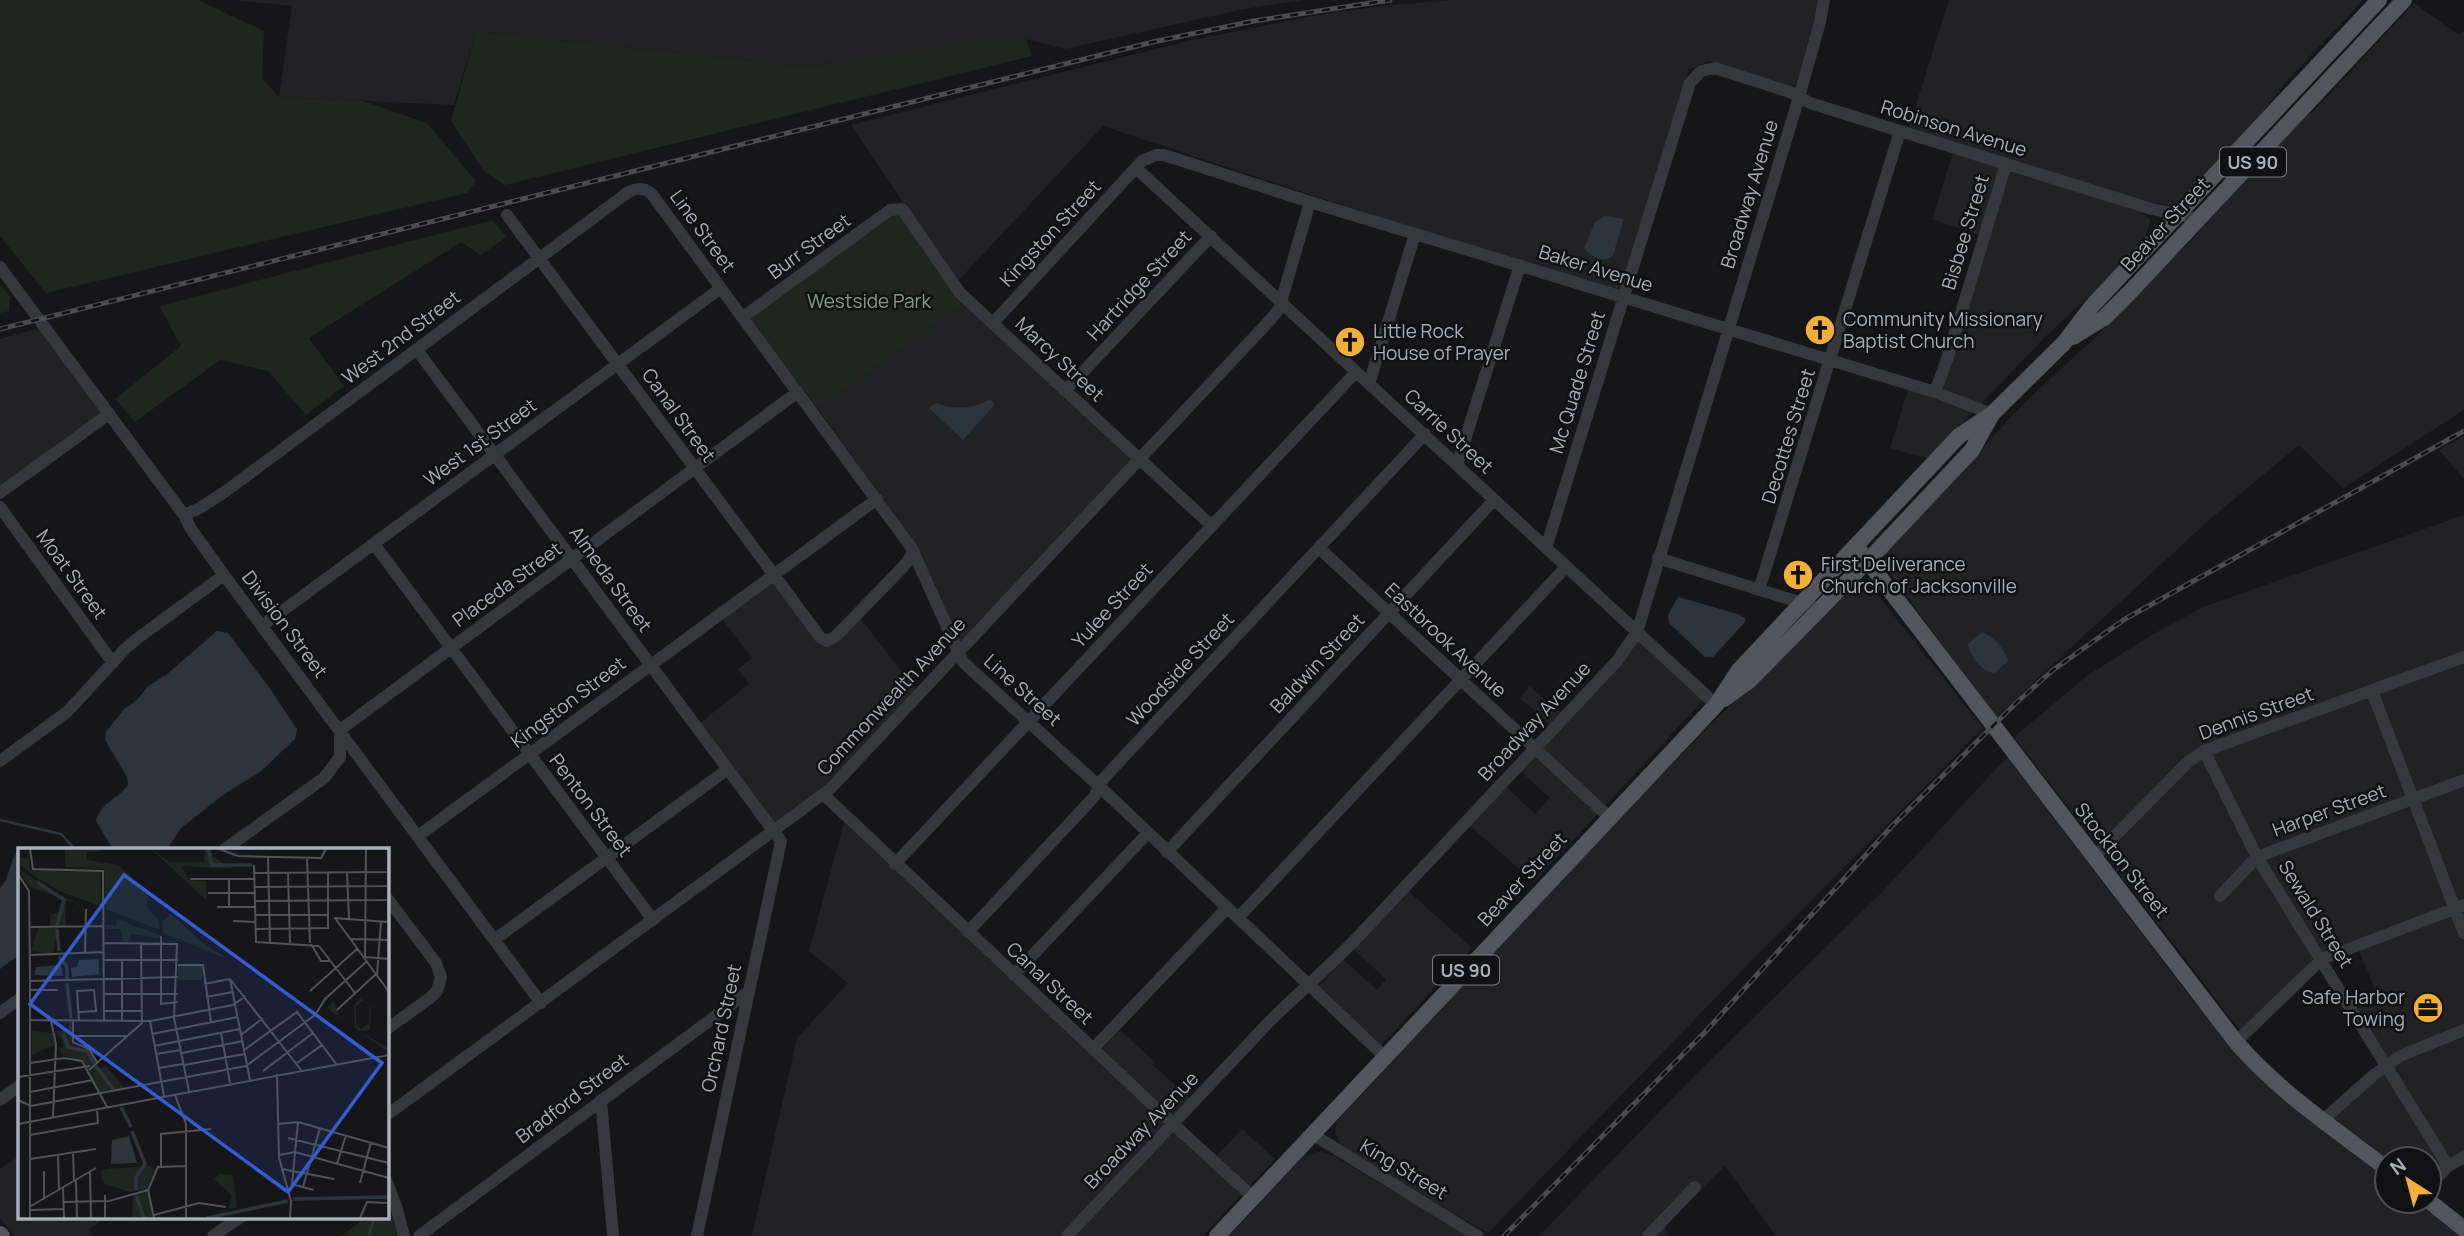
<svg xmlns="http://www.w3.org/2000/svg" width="2464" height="1236" font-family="Manrope,sans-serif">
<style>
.built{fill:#222225}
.green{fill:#1e261f}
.water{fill:#2c353c}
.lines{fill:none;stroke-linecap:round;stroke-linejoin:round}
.stream{stroke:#2c353c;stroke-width:2.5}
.minor{stroke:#37383d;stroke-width:12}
.major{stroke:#53555c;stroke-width:16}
.rail-casing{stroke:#4a4c52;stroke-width:5}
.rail{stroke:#111113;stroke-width:2.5;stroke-dasharray:8;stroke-linecap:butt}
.labels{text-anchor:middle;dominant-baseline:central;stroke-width:5;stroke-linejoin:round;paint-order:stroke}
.shield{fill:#111113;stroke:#7b7e86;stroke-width:2}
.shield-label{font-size:18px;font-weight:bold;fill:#a8adb8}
.street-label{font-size:19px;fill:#a8adb8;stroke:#111113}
.park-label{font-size:19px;fill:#7fa381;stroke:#111113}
.poi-label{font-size:19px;fill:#a8adb8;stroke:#111113;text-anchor:start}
.inset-river{fill:none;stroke:#2c353c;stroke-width:3.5}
.inset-road{fill:none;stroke:#505258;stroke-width:2}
.view{fill:#325cd3;fill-opacity:0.15;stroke:#325cd3;stroke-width:3.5}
.inset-edge{fill:none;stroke:#a8adb8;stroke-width:3.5}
</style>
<rect width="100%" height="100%" fill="#161618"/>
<path class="built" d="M235,0H1304L1244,9L1065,49L1026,39L861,61L799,66L476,31L454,105L279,97L292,6Z
M1453,0H1819V3L1795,87L1710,61L1689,69L1620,290L1417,230L1103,126L957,282L851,125L1188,41L1313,16L1381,6Z
M1949,0H2363L2285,83L2259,117L2177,203L2171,206L2137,199L1908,130Z
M2414,3L2459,35L2464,31V410L2343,488L2299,445L2209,520L1996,717L1890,574L1886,566L1885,553L2026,401L2098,335L2162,268L2185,247L2305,115L2312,113Z
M1953,153L2141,212L2151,220L2145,237L2107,280L2046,336L1928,459L1890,448L1908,390L1928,395L1979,235L1932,219Z
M964,303L1132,459L960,641L910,535L818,409Z
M39,328L101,413L0,487V339Z
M2464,436V479L2439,450Z
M2464,515V1162L2455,1168L2432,1194L2429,1191V1159H2387L2325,1113L2387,1058L2358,1008L2379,998L2354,940L2323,955L2242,1033L2014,737L2088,675L2150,636L2203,607Z
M772,581L821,644L860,618L916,690L828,783L774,822L700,723L749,684L738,669L752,658L721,618Z
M1863,587L1877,594L1983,728L1757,955L1488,1233L1363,1161L1340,1143L1335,1132L1337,1121L1614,825L1706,729L1850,591Z
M1642,630L1712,691L1534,882L1469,825L1505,786L1535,814L1550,798L1520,771L1632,650Z
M1530,686L1559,713L1549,724L1520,698Z
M2007,757L2187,993L2242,1060L2259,1077L2314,1124L2387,1180V1201H2415L2461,1236H1776L1725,1166L1663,1226L1670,1236H1539L1693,1077L1883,891Z
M844,823L1095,1057L1120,1030L1154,1061L1152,1064L1190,1099L1060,1236H752L797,1038L848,983L809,951Z
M1408,891L1472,948L1381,1045L1318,987L1344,960L1377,990L1386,979L1353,949Z
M1181,1124L1216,1156L1242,1129L1275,1159L1203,1236H1074Z
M1320,1151L1330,1154L1469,1236H1229L1305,1155Z
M19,1156V1217H106L89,1230L93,1236H14L0,1218V1169Z"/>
<path class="green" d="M0,0H198L264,31L262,78L279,97L363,101L427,123L476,181L467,193L46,293L0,236Z
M476,31L799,66L861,61L965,42L1026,39L1032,56L505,185L484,171L451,121Z
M905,205L964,303L818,409L749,317Z
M493,220L506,237L481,255L461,242L309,338L344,386L306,415L268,371L220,360L135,422L115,399L181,346L159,306Z
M0,284L10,297L9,311L0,313Z
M387,1196L397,1236H341L364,1219L362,1217H387Z"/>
<path class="water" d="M1605,216L1624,219L1613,255C1604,264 1590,257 1584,248L1595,222Z
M990,400L995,404L963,440L929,408L936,403C955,410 972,409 990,400Z
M1678,597L1738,614L1745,618L1746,621L1713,657H1705L1669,623L1668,615Z
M217,631L228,633L271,690L297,729L295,739L260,772L227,792L181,828L167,849H116L111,846L96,821C101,802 118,799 128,785L127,777L105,740L106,732L124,709L137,700L148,686L166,675Z
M1982,632C1994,637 2004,648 2008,661L1995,673C1982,672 1970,657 1968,644Z
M19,851V955L0,969V888C12,876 7,862 19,851Z"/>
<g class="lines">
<path class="stream" d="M0,820L61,834L75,849
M369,1236L374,1217"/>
<path class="minor" d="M1136,168L1716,705
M507,215L820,637L827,641L836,636L904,566L914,552
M0,267L184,515L191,529L224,575L541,1003
M743,317L890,210L902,209L960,293L1212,526
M993,323L1142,161L1156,155H1164L1310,202L1935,392L1992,414
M417,350L781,841L697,1236
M1369,384L1415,234
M1065,391L1211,236
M1935,392L1947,360L2006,164
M1457,465L1520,265
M0,493L109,414
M0,507L113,663
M184,515L200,508L226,491L627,193C636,188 643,187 651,193L911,547L963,662L1100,787L1385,1057
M374,544L653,920
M1319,548L1609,817
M1546,548L1690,83L1701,71L1715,68L1790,92L1810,103L1900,131L2152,209L2199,219
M1658,558L1821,609
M1759,590L1900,131
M262,626L721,288
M2372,691L2464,933
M2204,751L2257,857L2448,1166
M0,761L67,712L126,648L138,638L224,575
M823,794L1173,1124L1253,1197
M418,836L877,499
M225,849L324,778L340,757V730L798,392
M1167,852L1494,500
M2094,857L2188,762L2204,751L2464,657
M895,864L1356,372
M2220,896L2257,857L2464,780
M387,898L436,963L441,977L437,991L430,998L387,1029
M1238,918L1566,567
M968,932L1094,797L1103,779L1425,434
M494,940L728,769
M1014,975L1147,834
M0,1013L19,999
M2236,1042L2322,959L2464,905
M1093,1049L1227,908
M0,1100L19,1086
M601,1100L613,1236
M387,1115L830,789L1271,319L1279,309L1310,202
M2323,1120L2375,1074L2400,1056L2464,1030
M1312,1134L1478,1236
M387,1182L396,1206L404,1236
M2429,1185L2448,1166L2464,1157
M213,1236L241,1217
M419,1236L748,992
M1067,1236L1269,1022C1297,994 1327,969 1355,940L1617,661L1637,632L1799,97L1820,22L1824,0
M1648,1236L1695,1187"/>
<path class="major" d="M2073,337L2104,318L2132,290L2404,0
M1856,546L2236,1042C2279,1092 2335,1129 2387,1169
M1724,699L1749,681L1879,549L1972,450L1991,416
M2429,1201L2464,1229
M0,1234L2,1236
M1217,1236L1716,705L1739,670L1959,436L1992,414L2063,344L2092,306L2379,0"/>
<g class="rail-casing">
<path id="rail" d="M0,329L1153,42L1254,21L1390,0
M1504,1236L1706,1031L1893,825L2016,703L2053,670L2125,619L2464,431"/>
</g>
<use href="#rail" class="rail"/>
</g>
<defs>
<g id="church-disc" transform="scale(1.575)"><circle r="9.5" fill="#f2b134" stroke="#111113"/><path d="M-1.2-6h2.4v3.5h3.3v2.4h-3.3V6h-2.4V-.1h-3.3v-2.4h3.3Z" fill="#111"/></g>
<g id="office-disc" transform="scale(1.575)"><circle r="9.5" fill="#f2b134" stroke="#111113"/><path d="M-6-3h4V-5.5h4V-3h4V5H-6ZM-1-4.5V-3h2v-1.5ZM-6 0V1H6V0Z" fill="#111"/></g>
</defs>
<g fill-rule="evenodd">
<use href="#church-disc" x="1820" y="330"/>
<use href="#church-disc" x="1350" y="342"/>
<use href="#church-disc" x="1798" y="575"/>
<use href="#office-disc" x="2428" y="1008"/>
</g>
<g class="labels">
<g class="shield">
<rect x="2220" y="147.5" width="66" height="29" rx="5"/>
<rect x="1433" y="955.5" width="66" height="29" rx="5"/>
</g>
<g class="shield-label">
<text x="2253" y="162">US 90</text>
<text x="1466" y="970">US 90</text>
</g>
<g class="street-label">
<text transform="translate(1954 128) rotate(17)">Robinson Avenue</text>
<text transform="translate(1749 194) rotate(-73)">Broadway Avenue</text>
<text transform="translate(2165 224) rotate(-47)">Beaver Street</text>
<text transform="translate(703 231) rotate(54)">Line Street</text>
<text transform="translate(1965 232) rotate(-73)">Bisbee Street</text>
<text transform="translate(1050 233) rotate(-47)">Kingston Street</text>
<text transform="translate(809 246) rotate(-36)">Burr Street</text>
<text transform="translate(1596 268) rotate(17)">Baker Avenue</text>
<text transform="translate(1139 285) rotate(-47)">Hartridge Street</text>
<text transform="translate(401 337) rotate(-37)">West 2nd Street</text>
<text transform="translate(1060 359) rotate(43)">Marcy Street</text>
<text transform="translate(1577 382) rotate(-73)">Mc Quade Street</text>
<text transform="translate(679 415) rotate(54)">Canal Street</text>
<text transform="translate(1449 431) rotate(43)">Carrie Street</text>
<text transform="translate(1788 436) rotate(-73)">Decottes Street</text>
<text transform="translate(480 442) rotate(-36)">West 1st Street</text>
<text transform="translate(72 574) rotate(54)">Moat Street</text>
<text transform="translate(611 579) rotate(54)">Almeda Street</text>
<text transform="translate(507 584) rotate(-36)">Placeda Street</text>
<text transform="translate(1112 605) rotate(-47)">Yulee Street</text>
<text transform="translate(285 624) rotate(53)">Division Street</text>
<text transform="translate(1446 640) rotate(43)">Eastbrook Avenue</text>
<text transform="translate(1317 663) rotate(-47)">Baldwin Street</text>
<text transform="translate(1180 669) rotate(-47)">Woodside Street</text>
<text transform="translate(1023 690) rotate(42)">Line Street</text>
<text transform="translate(891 696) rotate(-47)">Commonwealth Avenue</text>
<text transform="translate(568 702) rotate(-37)">Kingston Street</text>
<text transform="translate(2256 713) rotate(-20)">Dennis Street</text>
<text transform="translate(1534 721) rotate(-47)">Broadway Avenue</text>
<text transform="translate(591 805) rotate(53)">Penton Street</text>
<text transform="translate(2329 810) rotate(-20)">Harper Street</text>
<text transform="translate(2122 860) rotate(52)">Stockton Street</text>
<text transform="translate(1522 879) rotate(-47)">Beaver Street</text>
<text transform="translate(2316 914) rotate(58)">Sewald Street</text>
<text transform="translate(1050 983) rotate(43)">Canal Street</text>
<text transform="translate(721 1028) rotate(-78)">Orchard Street</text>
<text transform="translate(572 1098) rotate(-37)">Bradford Street</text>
<text transform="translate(1141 1130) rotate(-46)">Broadway Avenue</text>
<text transform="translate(1404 1169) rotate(31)">King Street</text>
</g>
<g class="park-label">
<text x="869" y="301">Westside Park</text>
</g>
<g class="poi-label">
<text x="1843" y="319">Community Missionary<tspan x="1843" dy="22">Baptist Church</tspan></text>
<text x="1373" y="331">Little Rock<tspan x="1373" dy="22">House of Prayer</tspan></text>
<text x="1821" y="564">First Deliverance<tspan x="1821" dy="22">Church of Jacksonville</tspan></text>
<text x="2405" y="997" text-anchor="end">Safe Harbor<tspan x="2405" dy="22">Towing</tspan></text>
</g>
</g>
<g transform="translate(18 848)">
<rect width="371" height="371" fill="#161618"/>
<path d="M10,1L12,22H82L84,59L41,43L13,26L0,15V9L9,11ZM47,1H82L85,3L69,4V12L100,17L126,40L131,50L128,58L141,72L142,82L88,61L86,21L47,19ZM133,1L152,14H186L187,1H192L196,9L215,21L164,18L171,32L188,33L189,53ZM0,20L31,42L69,60L48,52L47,78H32V67L44,63V50L12,39ZM153,66L185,95L210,111L145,85L144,74ZM99,71L141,87V90L113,86L112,93L106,94L102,81H88L87,77H98ZM20,80H40L35,106L13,103ZM160,117H185L184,132H160ZM342,150L353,158L352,182L341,183L371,201L367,202L309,160L316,153L321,168L337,180L336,158ZM346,152L352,157L351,175L343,181L338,176V158ZM51,174H56V196L69,202L82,221L87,217L107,240L81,245L67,214L44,207L41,200L47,198L37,183L51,182ZM14,183L35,185L37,197L14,207ZM131,318L138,321L128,341L113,344L87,336L83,329V323L90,321ZM201,326L215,327L219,359L211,361L213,347L196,331ZM130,343L135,370H114L115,346Z" fill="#1e261f" fill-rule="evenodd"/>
<path d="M81,111V126L54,129L53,120L59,119L61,112ZM43,117L45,128L16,127L18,119ZM111,288L119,315L93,316L94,292Z" fill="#2c353c"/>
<path class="inset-river" d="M190,1L194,17H234M19,34L46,52L39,77M39,81L41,103M41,109L49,119V132M49,135L53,170M45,185L50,199L69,203L76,215M78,218L95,241M103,259L113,279M114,283L127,316L118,329V342M118,348L126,370M275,351L371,349M189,370L270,353"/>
<path class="inset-road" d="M12,1L15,21L85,23L86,173M201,1L220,8L303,10L308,1M250,10L252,95M289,10L292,95M236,17L238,94L301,98M329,24L331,71M236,25L371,24M270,25L272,95M0,26L11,43L12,127M172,31H236M211,31V59M236,39L371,38M190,45H236M236,53L371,52M199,59H237M237,67H310M316,70L370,74M317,70L371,144M215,73L237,74M370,74V1M11,79L86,78M237,81L310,80V25M143,88V156L160,154M332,91L371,92M86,95L159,96L156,170L171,243M293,96L303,113H312M301,98L337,145M67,105L68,61M11,107L86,104M347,109L371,111M86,112H160M104,112V173M347,112L348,1M160,117H185L193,174M12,127V370M359,127L363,74M212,131L283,222M212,131L232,232M12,133L160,129M186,136L212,131M12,142H40M292,143L339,101M86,146H160M188,149L215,144M319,162L358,126M86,163H124M12,172L133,173L215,157L228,148M33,173L38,196L35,269M55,173V194L71,201L79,214M61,173L59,143L76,142L78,163L61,164M132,173L146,248M203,185L212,235M134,186L220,169M223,187L245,170M54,188H108M136,198L222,181M226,202L279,164L319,217M164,205L225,193M138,206L163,202M12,215L46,210L64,213L89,259M279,215L304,197M166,217L227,206M141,220L165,216M71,222L124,175L123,95M245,223L295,185M259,226L261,310L273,353L272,370M0,229L72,218M12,244L75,232M157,247L168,276V370M0,252L13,258L228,218L297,167L307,151L348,114M0,276L371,207M260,276L280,274L371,300M12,287L80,275L79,261M270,290L371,315M55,304L56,333M40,307L41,342M261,307L277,304L371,330M12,311L78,301M319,316L328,287M143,318V286L193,281M264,321L316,331M26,323V350M72,324L73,370M58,332L59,370M342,335L353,294M273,336L296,342M274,336L280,274M45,339L46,370M285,339L302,280M87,347V370M46,354L91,353L130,342M13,358L78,320M12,362L46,361M136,367L181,355L208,359M136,370L130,342L140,319L168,318M342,370L349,354L371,355"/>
<path class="view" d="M106,27L364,215L270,344L12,156Z"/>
<rect width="371" height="371" class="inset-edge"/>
</g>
<g transform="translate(2408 1180) rotate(324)"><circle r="33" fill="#111113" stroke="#4d4f55" stroke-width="2"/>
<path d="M0-5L12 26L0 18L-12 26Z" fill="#f2b134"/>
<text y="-10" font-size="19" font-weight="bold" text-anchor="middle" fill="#a8adb8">N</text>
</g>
</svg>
